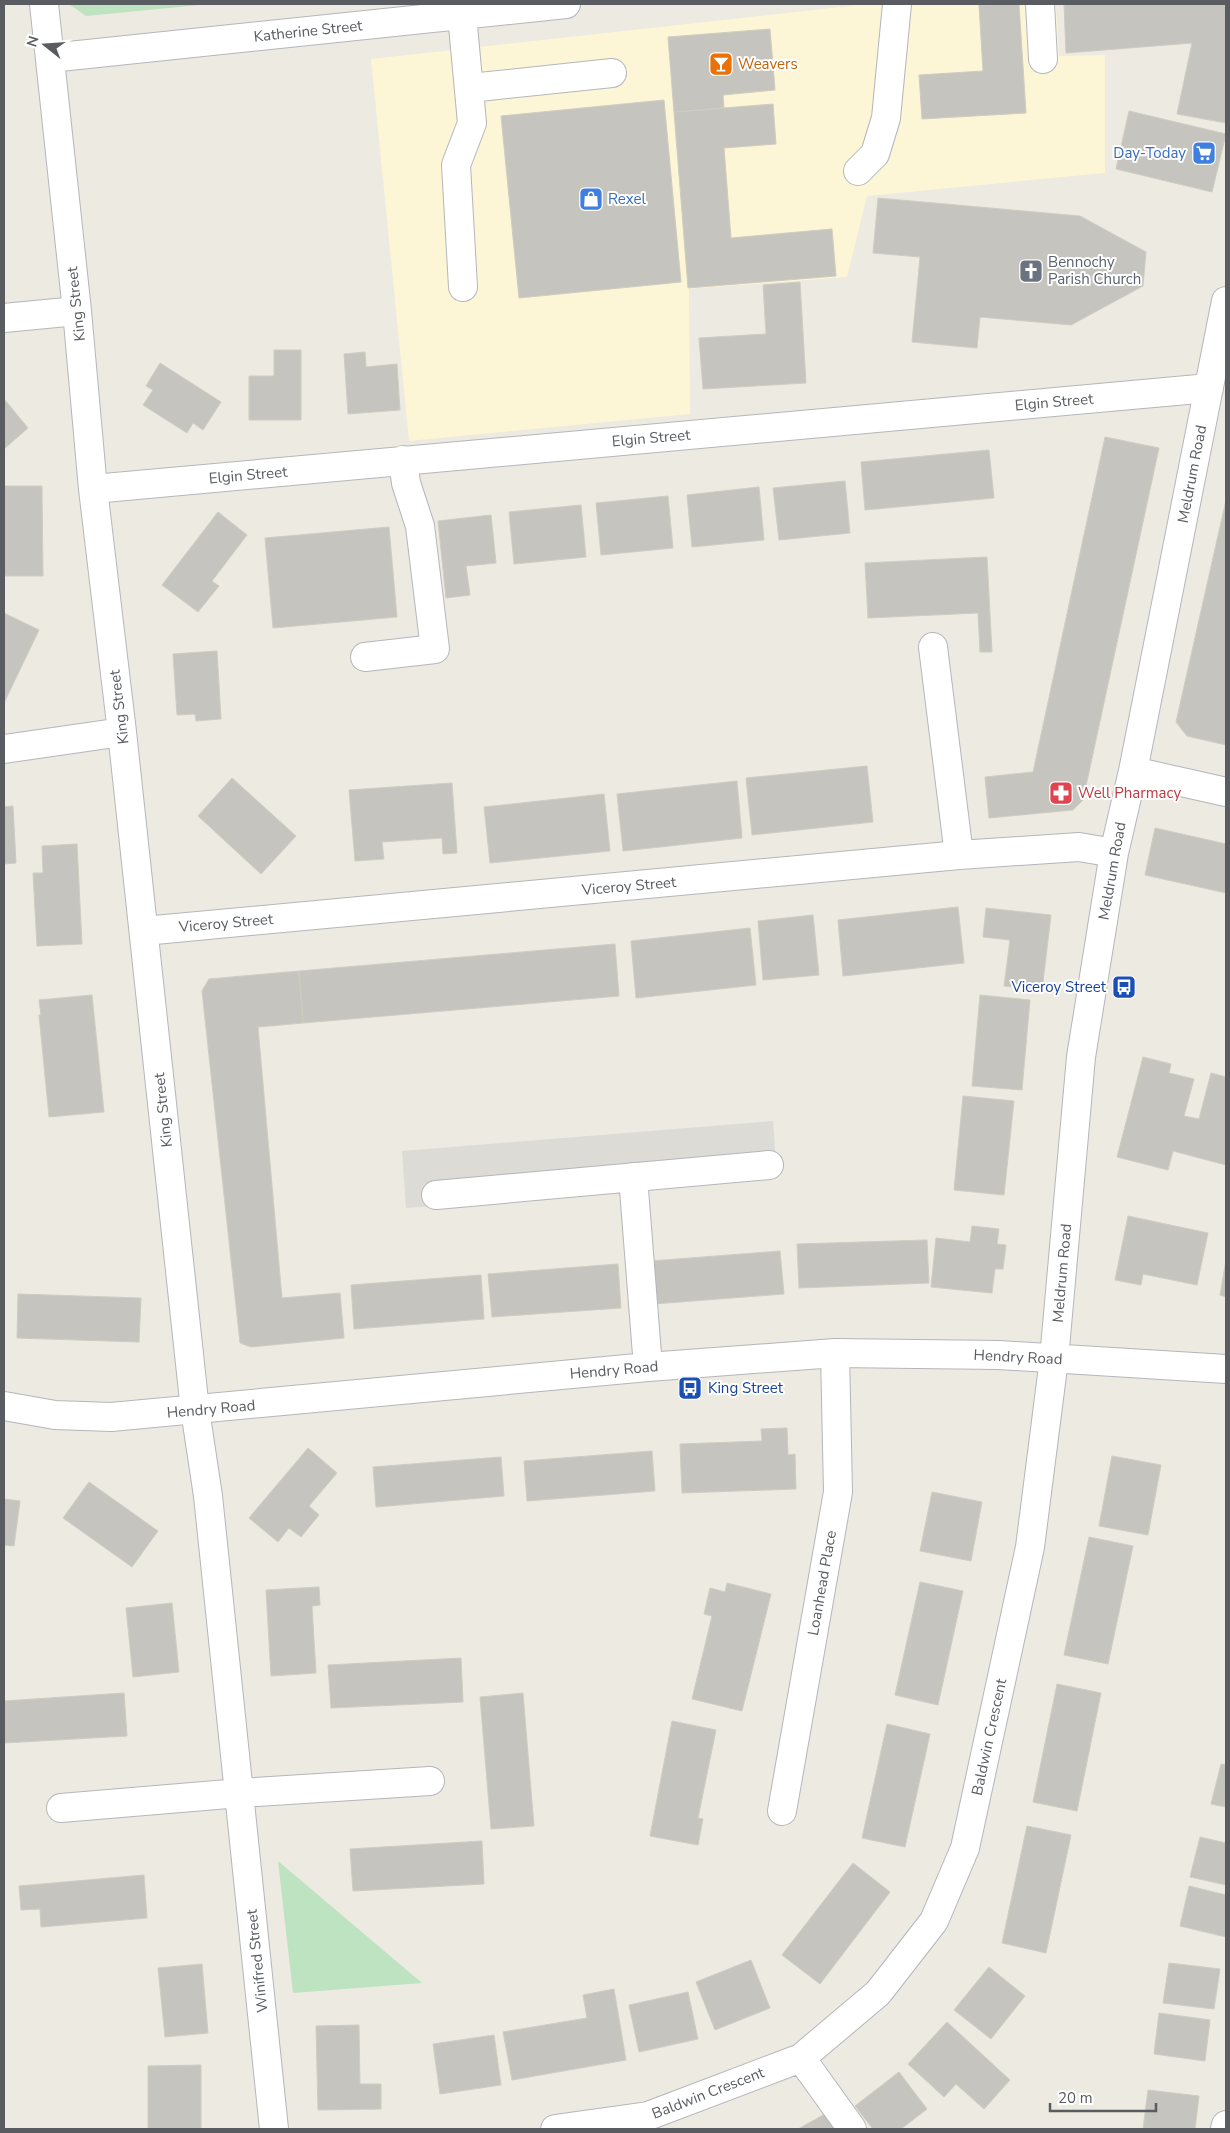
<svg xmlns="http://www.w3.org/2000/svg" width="1230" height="2133" font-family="'Nunito Sans',sans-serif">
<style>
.commercial{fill:#fcf5d6}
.industrial{fill:#dddbd5}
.green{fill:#bee3c0}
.building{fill:#c6c4be;stroke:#d0ccc0}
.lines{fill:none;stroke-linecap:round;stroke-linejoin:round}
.minor-casing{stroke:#b4b6bb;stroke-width:30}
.minor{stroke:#fff;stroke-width:28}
.labels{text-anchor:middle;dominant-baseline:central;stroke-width:4;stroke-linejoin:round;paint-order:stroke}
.street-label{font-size:15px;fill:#595d61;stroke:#fff}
.food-label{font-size:15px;fill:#c56008;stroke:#fff;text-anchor:start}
.shop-label{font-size:15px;fill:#366cbe;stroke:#fff;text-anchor:end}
.worship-label{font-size:15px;fill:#5b616d;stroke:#fff;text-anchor:start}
.health-label{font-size:15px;fill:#be3a42;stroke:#fff;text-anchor:start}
.transit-label{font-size:15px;fill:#164399;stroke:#fff;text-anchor:end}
</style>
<rect width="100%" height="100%" fill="#eceae1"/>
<path class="commercial" d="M867,4H1056L1059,56L1105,55V173L867,196L847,277L689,289L690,414L409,441L371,59Z"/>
<path class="industrial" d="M773,1121L777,1178L406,1208L402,1151Z"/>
<path class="green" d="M69,4H210L86,16Z
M278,1861L422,1983L293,1993Z"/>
<path class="building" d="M1019,4L1026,113L922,119L919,75L983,71L979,5Z
M1064,4H1226V123L1177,114L1192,43L1066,53Z
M770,29L775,90L723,95L724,108L674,112L668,37Z
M664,100L681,282L519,298L501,116Z
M773,104L776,144L724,148L731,238L832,229L836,276L688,288L674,112Z
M1129,111L1226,134L1212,192L1116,169Z
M878,198L1080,216L1146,252L1143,286L1071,325L980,317L977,348L912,342L920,257L873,253Z
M800,282L806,383L703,389L699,338L766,334L763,285Z
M274,350H301V420H249V376H274Z
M365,352L366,367L397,364L400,410L348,414L344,354Z
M160,363L221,402L203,430L193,423L187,433L143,405L153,390L146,386Z
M4,399L28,428L4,449Z
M1105,437L1159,448L1083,800L1073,810L989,818L985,777L1033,772Z
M989,450L994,498L865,510L861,462Z
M845,481L850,533L779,540L773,488Z
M4,486H42L43,576H4Z
M759,487L764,540L692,547L687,495Z
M668,496L673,548L601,555L596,503Z
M1226,500V745L1187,736L1176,722Z
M581,505L586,557L514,564L509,512Z
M218,512L247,535L212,581L219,586L198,612L162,585Z
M491,515L496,563L466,566L470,595L446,598L438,521Z
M389,527L397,617L273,628L265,538Z
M987,557L992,652H980L978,613L868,618L865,563Z
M4,613L39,630L4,703Z
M217,651L221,719L196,721L195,714L177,715L173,654Z
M867,766L873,822L752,835L746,778Z
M232,778L296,836L261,874L198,816Z
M737,781L742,838L623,851L617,794Z
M452,783L457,853L443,854L442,838L382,842L384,859L355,861L349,790Z
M604,794L610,851L490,863L484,807Z
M13,806L16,863L4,864V807Z
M1155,828L1226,844V893L1145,875Z
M77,844L82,944L37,946L33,873H43L42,846Z
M958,907L964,963L843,976L838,920Z
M986,908L1051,915L1042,990L1004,986L1010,940L983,937Z
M813,915L819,975L763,980L758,921Z
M750,928L756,985L636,998L631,941Z
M615,944L619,996L303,1023L299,971Z
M299,971L303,1023L258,1027L282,1298L340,1293L344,1338L251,1347L240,1343L202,991L209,979Z
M92,995L104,1112L49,1117L39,1015H41L39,1000Z
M980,995L1030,1000L1022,1090L972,1086Z
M1143,1057L1171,1064L1169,1073L1194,1079L1184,1116L1199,1119L1211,1073L1226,1077V1165L1173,1151L1168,1170L1117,1157Z
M963,1096L1014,1101L1004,1195L954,1190Z
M1128,1216L1208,1233L1197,1285L1143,1274L1141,1285L1115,1280Z
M972,1226L999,1229L997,1244L1006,1245L1003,1269H995L992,1293L931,1287L936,1238L970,1242Z
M927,1240L929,1283L799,1288L797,1244Z
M780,1251L784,1294L654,1304L651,1261Z
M1226,1260V1297L1220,1295Z
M618,1264L621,1308L492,1317L488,1274Z
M481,1275L484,1319L354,1329L351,1285Z
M18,1294L141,1298L139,1342L17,1338Z
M787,1428L788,1455L795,1454L796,1489L682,1493L680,1444L762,1441L761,1429Z
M308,1448L337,1473L309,1506L319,1515L301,1537L289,1528L278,1542L249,1518Z
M652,1451L655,1491L527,1501L524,1461Z
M1112,1456L1161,1465L1148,1535L1099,1526Z
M501,1457L504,1496L376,1507L373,1467Z
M89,1482L158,1531L132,1567L63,1518Z
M932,1492L982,1502L971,1561L920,1551Z
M4,1499L20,1501L14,1546L4,1545Z
M1089,1537L1133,1546L1108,1664L1064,1655Z
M920,1582L963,1591L938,1705L895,1695Z
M727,1583L771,1594L742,1711L692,1699L712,1616L704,1614L710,1588L725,1592Z
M319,1587L320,1605L312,1606L316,1673L271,1676L266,1590Z
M172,1603L179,1672L133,1677L126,1608Z
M461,1658L463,1702L331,1708L328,1665Z
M1057,1684L1101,1693L1077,1811L1033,1802Z
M124,1693L127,1736L4,1743V1701Z
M523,1693L534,1826L491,1829L480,1697Z
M672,1721L716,1730L698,1818L703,1819L698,1845L650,1836Z
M887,1724L930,1734L905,1847L862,1838Z
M1221,1764L1226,1765V1807L1211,1804Z
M1027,1826L1071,1835L1046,1953L1002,1943Z
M1200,1837L1226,1843V1885L1190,1877Z
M482,1841L484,1884L353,1891L350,1849Z
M853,1863L890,1892L820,1984L782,1955Z
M144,1875L147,1918L41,1927L40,1909L21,1910L19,1886Z
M1189,1886L1226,1895V1937L1180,1926Z
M751,1960L770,2008L715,2030L696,1982Z
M1169,1963L1220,1969L1214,2009L1163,2003Z
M202,1964L208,2033L165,2037L158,1968Z
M989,1967L1025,1996L991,2039L954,2010Z
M614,1989L626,2060L512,2080L503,2032L587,2018L583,1995Z
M688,1992L698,2039L639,2052L629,2005Z
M1159,2013L1210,2020L1205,2061L1154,2054Z
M947,2022L1010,2080L984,2109L956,2084L944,2097L908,2064Z
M359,2025L360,2084H381V2109L318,2110L316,2026Z
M494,2035L501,2085L440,2094L433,2044Z
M201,2065V2129H148V2066Z
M899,2072L927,2109L901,2129H873L855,2106Z
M1148,2090L1199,2096L1195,2129H1143Z
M836,2108L848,2129H798Z"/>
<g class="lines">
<g class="minor-casing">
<path id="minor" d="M44,4L77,311L93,489L122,732L195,1410L208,1496L274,2129
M1040,4L1043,59
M462,15L472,123L456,165L463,287
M50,58L566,4
M470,88L612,73
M858,171L875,154L886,118L897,4
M4,318L77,311
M93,489L1209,388
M933,647L959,855
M365,657L435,649L420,526L406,483L403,460
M4,749L122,732
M1133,771L1226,792
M144,931L959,855L1079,847L1114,853
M633,1177L648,1367
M436,1195L769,1165
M4,1406L55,1415L111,1417L648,1367L835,1353L999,1355L1226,1369
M61,1808L240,1793L430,1781
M782,1811L838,1492L835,1353
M801,2058L852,2129
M555,2129L648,2116L801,2058L878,1993L934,1921L965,1848L1030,1547L1054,1359L1081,1057L1114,853L1133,771L1226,301
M1225,2129L1226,2125"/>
</g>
<use href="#minor" class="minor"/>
</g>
<defs>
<g id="bar-square" transform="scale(1.25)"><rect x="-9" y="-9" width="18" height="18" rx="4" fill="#e8710a" stroke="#fff"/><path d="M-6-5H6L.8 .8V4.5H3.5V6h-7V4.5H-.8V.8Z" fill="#fff"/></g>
<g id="supermarket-square" transform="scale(1.25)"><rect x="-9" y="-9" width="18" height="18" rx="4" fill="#3f7fe0" stroke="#fff"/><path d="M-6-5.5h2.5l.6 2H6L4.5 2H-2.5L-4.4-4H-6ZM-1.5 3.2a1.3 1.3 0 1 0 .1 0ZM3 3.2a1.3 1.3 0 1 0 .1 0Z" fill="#fff"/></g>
<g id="shop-square" transform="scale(1.25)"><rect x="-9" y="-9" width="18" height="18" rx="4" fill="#3f7fe0" stroke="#fff"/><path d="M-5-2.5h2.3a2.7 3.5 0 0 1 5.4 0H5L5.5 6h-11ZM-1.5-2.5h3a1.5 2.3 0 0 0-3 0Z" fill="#fff"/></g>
<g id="church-square" transform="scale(1.25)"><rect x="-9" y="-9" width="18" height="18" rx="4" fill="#6b7280" stroke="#fff"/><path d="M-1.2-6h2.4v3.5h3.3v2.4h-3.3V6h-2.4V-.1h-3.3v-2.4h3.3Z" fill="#fff"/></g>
<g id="pharmacy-square" transform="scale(1.25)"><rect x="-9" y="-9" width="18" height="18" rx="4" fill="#e0444e" stroke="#fff"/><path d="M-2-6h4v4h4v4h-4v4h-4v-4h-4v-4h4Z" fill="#fff"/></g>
<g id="bus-square" transform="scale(1.25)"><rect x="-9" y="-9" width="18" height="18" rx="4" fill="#1a4fb4" stroke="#fff"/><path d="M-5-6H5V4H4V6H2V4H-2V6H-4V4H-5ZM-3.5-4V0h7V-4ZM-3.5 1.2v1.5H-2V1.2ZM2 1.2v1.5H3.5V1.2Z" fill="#fff"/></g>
</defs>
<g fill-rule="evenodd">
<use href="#bar-square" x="721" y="64"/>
<use href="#supermarket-square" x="1204" y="153"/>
<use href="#shop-square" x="591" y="199"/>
<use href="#church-square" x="1031" y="271"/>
<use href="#pharmacy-square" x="1061" y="793"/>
<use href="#bus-square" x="1124" y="987"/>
<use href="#bus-square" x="690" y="1388"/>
</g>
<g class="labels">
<g class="street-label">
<text transform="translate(308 31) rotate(-6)">Katherine Street</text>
<text transform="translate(76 304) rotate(-96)">King Street</text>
<text transform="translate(1054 402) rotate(-5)">Elgin Street</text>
<text transform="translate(651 438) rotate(-5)">Elgin Street</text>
<text transform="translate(1192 474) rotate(-79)">Meldrum Road</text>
<text transform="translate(248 475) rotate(-5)">Elgin Street</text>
<text transform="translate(119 707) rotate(-97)">King Street</text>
<text transform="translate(1112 871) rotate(-80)">Meldrum Road</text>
<text transform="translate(629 886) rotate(-5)">Viceroy Street</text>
<text transform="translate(226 923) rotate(-5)">Viceroy Street</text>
<text transform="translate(163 1110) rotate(-96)">King Street</text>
<text transform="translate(1062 1273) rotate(-85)">Meldrum Road</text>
<text transform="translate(1018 1357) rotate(3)">Hendry Road</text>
<text transform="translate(614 1370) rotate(-5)">Hendry Road</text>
<text transform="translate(211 1409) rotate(-5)">Hendry Road</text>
<text transform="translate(822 1583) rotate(-80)">Loanhead Place</text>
<text transform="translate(989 1737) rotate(-78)">Baldwin Crescent</text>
<text transform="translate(257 1961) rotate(-96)">Winifred Street</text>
<text transform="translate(708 2093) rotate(-21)">Baldwin Crescent</text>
</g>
<g class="food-label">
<text x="738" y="64">Weavers</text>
</g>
<g class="shop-label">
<text x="1186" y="153">Day-Today</text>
<text x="608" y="199" text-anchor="start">Rexel</text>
</g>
<g class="worship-label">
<text x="1048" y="262">Bennochy<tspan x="1048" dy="17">Parish Church</tspan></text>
</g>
<g class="health-label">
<text x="1078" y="793">Well Pharmacy</text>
</g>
<g class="transit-label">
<text x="1106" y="987">Viceroy Street</text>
<text x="708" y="1388" text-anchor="start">King Street</text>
</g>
</g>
<rect width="1230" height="2133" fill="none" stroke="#595d61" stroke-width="10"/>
<g transform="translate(45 45) rotate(287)" stroke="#ffffff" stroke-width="4" paint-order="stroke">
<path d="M0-4L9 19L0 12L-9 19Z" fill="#595d61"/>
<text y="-8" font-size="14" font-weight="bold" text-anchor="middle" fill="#595d61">N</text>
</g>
<path d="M1050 2103v8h106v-8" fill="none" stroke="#595d61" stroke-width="2.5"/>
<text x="1058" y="2103" font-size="15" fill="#595d61" stroke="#ffffff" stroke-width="4" paint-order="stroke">20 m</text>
</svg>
